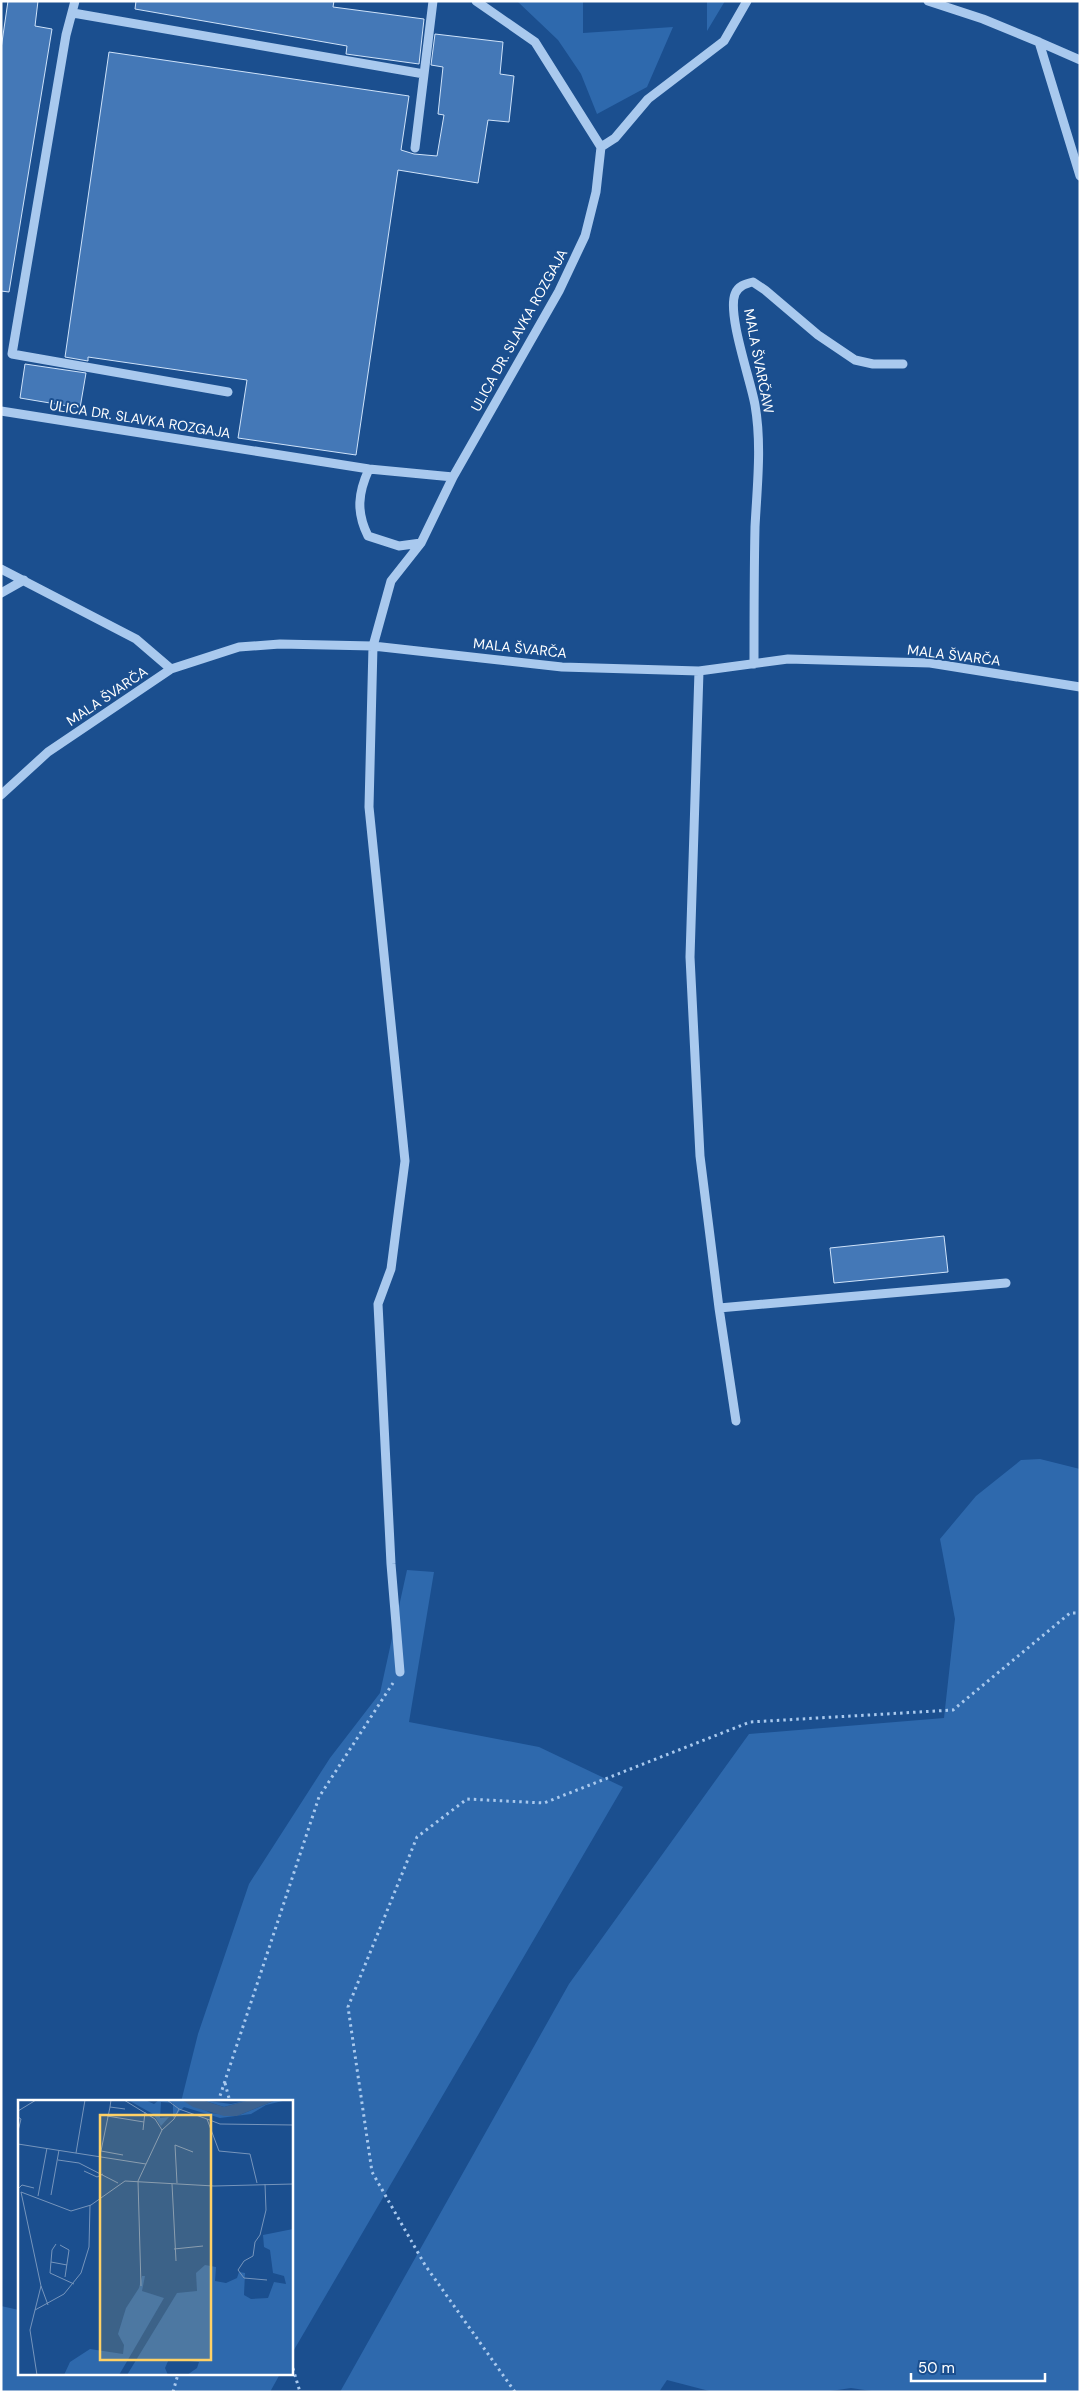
<svg xmlns="http://www.w3.org/2000/svg" width="1081" height="2393" font-family="'DM Sans',sans-serif">
<style>
.green{fill:#2e69ad}
.building{fill:#4478b7;stroke:#cfe3fa}
.lines{fill:none;stroke-linecap:round;stroke-linejoin:round}
.path{stroke:#a9c9ee;stroke-width:3;stroke-dasharray:2.5 4;stroke-linecap:butt}
.minor{stroke:#a9c9ee;stroke-width:9}
.labels{text-anchor:middle;dominant-baseline:central;stroke-width:4;stroke-linejoin:round;paint-order:stroke}
.street-label{font-size:14px;fill:#fff;stroke:#1b4f8f}
.inset-road{fill:none;stroke:#7695bc;stroke-width:1}
.view{fill:#ffd166;fill-opacity:0.15;stroke:#ffd166;stroke-width:2.5}
.inset-edge{fill:none;stroke:#fff;stroke-width:2.5}
</style>
<rect width="100%" height="100%" fill="#1b4f8f"/>
<path class="green" d="M517,1H583V33L673,27L647,87L597,114L581,74L558,40Z
M707,1H725L707,31Z
M1040,1459L1080,1469V2392H878L851,2388L824,2392H713L667,2380L659,2392H340L569,1984L749,1734L944,1718L955,1619L940,1539L976,1496L1021,1460Z
M407,1570L434,1572L409,1722L539,1747L623,1787L291,2355V2102H181L198,2034L249,1884L330,1758L380,1693Z
M1,2306L19,2310V2374H280L270,2392H1Z"/>
<path class="building" d="M8,1H38L35,26L52,29L9,292L1,291V49Z
M136,1H334L333,7L424,19L419,64L346,54L347,46L135,9Z
M435,34L503,42L500,74L514,76L509,122L488,120L478,183L398,170L356,455L238,438L247,380L88,357V361L65,357L109,52L409,96L401,150L414,154L437,156L444,115L438,114L443,67L431,65Z
M25,364L86,373L80,408L20,398Z
M944,1236L948,1272L834,1283L830,1248Z"/>
<g class="lines">
<path class="path" d="M225,2083L230,2102
M218,2102L319,1797L393,1683
M291,2362L300,2392
M173,2392L178,2374
M515,2392L425,2265L372,2172L348,2007L417,1837L467,1799L544,1803L750,1722L953,1710L1070,1613H1080"/>
<path class="minor" d="M75,1L66,35L12,354L228,392
M928,1L983,19L1039,42L1080,176
M73,13L424,74
M1039,42L1080,60
M601,147L615,138L648,99L724,41L747,1
M415,148L433,1
M1,411L369,469L453,477
M369,469C358,493 356,512 368,536L399,546L421,543
M1,569L136,639L171,669
M1,593L24,580
M754,664C754,618 754,572 755,527C757,487 762,445 755,405C751,381 727,315 735,294C738,286 745,284 753,282L765,290L818,335L855,360L873,364H903
M699,671L690,957L700,1156L719,1308L736,1421
M1,795L48,752L171,669L239,647L280,644L373,646L562,667L699,671L788,659L930,663L1080,687
M719,1308L1006,1283
M400,1672L391,1564L378,1304L391,1269L405,1161L369,807L373,646L391,581L421,543L453,477L559,291L585,236L596,192L601,147L535,42L476,1"/>
</g>
<g class="labels">
<g class="street-label">
<text transform="translate(519 330) rotate(-61)">ULICA DR. SLAVKA ROZGAJA</text>
<text transform="translate(759 361) rotate(79)">MALA ŠVARČAW</text>
<text transform="translate(140 419) rotate(9)">ULICA DR. SLAVKA ROZGAJA</text>
<text transform="translate(520 648) rotate(6)">MALA ŠVARČA</text>
<text transform="translate(954 655) rotate(7)">MALA ŠVARČA</text>
<text transform="translate(107 696) rotate(-34)">MALA ŠVARČA</text>
</g>
</g>
<g transform="translate(18 2100)">
<rect width="275" height="275" fill="#1b4f8f"/>
<path d="M110,0H127L136,4L141,0H164L193,13L219,16L258,0H269L248,5L233,14L202,18L166,7L155,18V3L143,2L142,18L151,17L143,26L135,14ZM184,0L213,4L232,0L206,7ZM275,129V275H169L179,268L181,262L151,259L147,268L150,275H109L159,193L179,191L178,173L187,165L198,167L197,181L208,183L219,178L221,172L227,173L226,195L233,199L250,198L256,182L268,184L266,176L255,173L252,150L246,147L245,135ZM124,176H127L124,191L146,198L101,275H46L52,262L72,249L105,254L106,245L100,234L108,208L121,188Z" fill="#2e69ad"/>
<path d="M164,0H184L206,7L232,0H258L219,16H206L175,7Z" fill="#3c6290"/>
<path class="inset-road" d="M93,0L92,7L107,9M106,0L137,19L144,30L120,81L123,186M149,0L161,9M196,0H220M92,7L83,51L105,55M0,11L18,0M89,16L126,22M0,17L3,19L0,31M189,19L202,24L275,25M125,30L127,12M144,30L156,19L161,9L189,19L201,51L232,54L239,83M0,44L128,64M58,53L67,0M40,60L61,63L100,83M66,71L79,77L85,74M159,83L157,45L175,52M154,84L158,161M247,84L248,110L242,135L237,142L235,156L226,161L220,170L226,178L249,180M0,89L4,85L16,88M33,95L41,50M20,96L29,48M38,144L34,150L32,173L56,184M42,145L51,150L47,177M156,149L185,146M33,162L49,165M23,186L30,205M17,210L46,194L63,173L71,147L72,105M19,275L12,230L23,186L3,92L53,111L73,105L107,81L196,86L275,84"/>
<path class="view" d="M82,15H193V260H82Z"/>
<rect width="275" height="275" class="inset-edge"/>
</g>
<rect width="1081" height="2393" fill="none" stroke="#ffffff" stroke-width="5"/>
<path d="M911 2373v8h134v-8" fill="none" stroke="#ffffff" stroke-width="2.5"/>
<text x="918" y="2373" font-size="15" fill="#ffffff" stroke="#1b4f8f" stroke-width="4" paint-order="stroke">50 m</text>
</svg>
